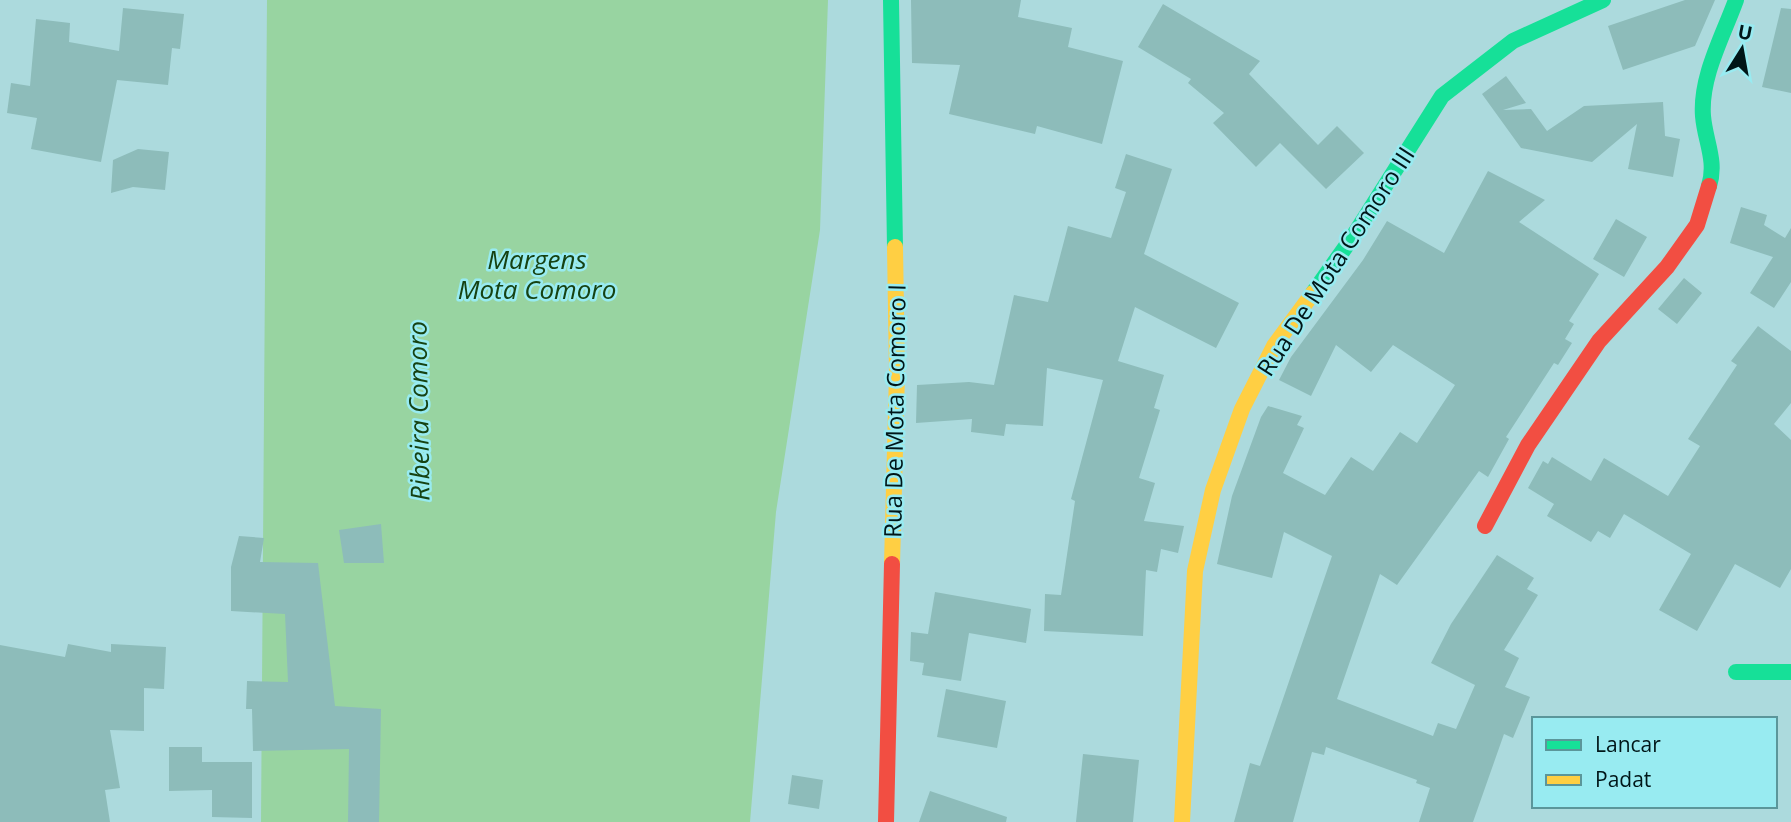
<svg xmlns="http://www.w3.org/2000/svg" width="1791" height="822" font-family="'Open Sans',sans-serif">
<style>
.water{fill:#98d4a1}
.building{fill:#8dbcba}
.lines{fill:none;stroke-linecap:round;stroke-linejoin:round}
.fast{stroke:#16e098;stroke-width:16}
.slow{stroke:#ffcf43;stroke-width:16}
.jam{stroke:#f24e42;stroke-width:16}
.labels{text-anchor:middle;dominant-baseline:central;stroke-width:5;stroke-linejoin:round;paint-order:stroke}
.street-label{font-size:24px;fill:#001618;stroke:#98ebf1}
.water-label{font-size:26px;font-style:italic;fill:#164212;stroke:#98ebf1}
</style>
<rect width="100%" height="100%" fill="#acdadd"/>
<path class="water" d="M267,0H828L820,230L776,512L750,822H261Z"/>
<path class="building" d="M911,0H1021L1018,17L1072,28L1068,47L1123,61L1102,144L1037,126L1035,134L949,114L960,65L912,63Z
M1685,0H1715L1695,46L1623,70L1608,26Z
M1163,4L1260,61L1249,74L1318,145L1337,126L1364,153L1326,189L1280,143L1256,167L1213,123L1224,113L1188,83L1191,79L1138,47Z
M123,8L184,14L180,49L172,48L168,85L117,80L101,162L31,149L37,118L7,113L11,83L30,86L36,19L70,23L69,42L119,51Z
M1781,8L1791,9V93L1762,87Z
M1506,76L1526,103L1503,110L1531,109L1547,131L1584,106L1663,102L1665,136L1680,139L1673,177L1628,169L1637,124L1592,162L1521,148L1482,94Z
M138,149L169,152L165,190L133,187L111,193L113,160Z
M1126,154L1172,169L1144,254L1239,303L1216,348L1135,307L1118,361L1164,375L1154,408L1160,410L1139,478L1155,483L1144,521L1184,526L1178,553L1161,549L1157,572L1146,570L1143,636L1044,631L1045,594L1061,595L1075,501L1071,499L1103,380L1047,368L1043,426L1006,424L1004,436L971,432L972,419L916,423L917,385L969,382L994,385L1014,295L1048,302L1068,226L1111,238L1126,192L1115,188Z
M1488,171L1545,200L1519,222L1599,274L1569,321L1574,324L1565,339L1572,343L1558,365L1554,363L1506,437L1509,439L1488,477L1479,471L1397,585L1380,574L1337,699L1433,736L1438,723L1456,729L1475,685L1431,663L1451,624L1497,555L1534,578L1527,589L1538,595L1504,650L1519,658L1505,687L1530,697L1513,738L1504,734L1473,822H1419L1430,788L1416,783L1417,780L1326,747L1324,755L1312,752L1293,822H1234L1250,763L1260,766L1332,556L1284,532L1272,578L1217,564L1232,496L1261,417L1268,406L1302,416L1297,425L1304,428L1283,473L1325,495L1351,457L1373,471L1400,432L1417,443L1455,385L1393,345L1371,372L1336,345L1311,396L1279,380L1291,357L1363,260L1387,221L1444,253Z
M1741,207L1767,215L1764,225L1785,238L1791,228V282L1774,308L1750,293L1773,257L1730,243Z
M1616,219L1647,237L1624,277L1593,259Z
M1684,278L1702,293L1677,324L1658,309Z
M1758,326L1791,351V403L1774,424L1791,440V569L1780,588L1735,564L1697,631L1659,610L1691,554L1624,514L1610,538L1598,531L1591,542L1547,516L1554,504L1528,488L1543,461L1548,464L1552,457L1591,481L1604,458L1668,496L1700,446L1688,439L1737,365L1731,361Z
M381,524L384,563H344L339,530Z
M239,536L264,538L260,562L318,563L335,706L381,709L379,822H348L349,749L253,751L252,709H246L247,681L288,682L285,614L231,611V567Z
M935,592L1031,609L1026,643L969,633L961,681L922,675L924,663L910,661L911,632L928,634Z
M68,644L111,652V644L166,647L164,689L144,688V731L110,730L120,788L105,790L110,822H0V645L65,657Z
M946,689L1006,701L997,748L937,737Z
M169,747H202V762H252V818L212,817V790L169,791Z
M1083,754L1139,760L1133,822H1076Z
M792,775L823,780L819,809L788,804Z
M930,791L1007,817L1006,822H919Z"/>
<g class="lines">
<path class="fast" d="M891,0L895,247
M1709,186C1717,161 1705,141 1703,116C1700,77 1723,36 1736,0
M1313,293L1354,235L1442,96L1513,41L1603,0
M1736,672H1791"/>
<path class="slow" d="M892,564L897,373L895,247
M1182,822L1195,571L1213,490L1242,409L1274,346L1313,293"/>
<path class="jam" d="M1485,526L1528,445L1599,341L1667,267L1697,225L1709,186
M886,822L892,564"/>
</g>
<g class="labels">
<g class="street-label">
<text transform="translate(1335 261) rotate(-57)">Rua De Mota Comoro III</text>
<text transform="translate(894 411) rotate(-89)">Rua De Mota Comoro I</text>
</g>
<g class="water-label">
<text x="537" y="259">Margens<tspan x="537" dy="30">Mota Comoro</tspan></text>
<text transform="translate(418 411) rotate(-91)">Ribeira Comoro</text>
</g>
</g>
<rect x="1532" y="717" width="245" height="91" fill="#98ebf1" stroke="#5b969a" stroke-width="2"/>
<rect x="1546" y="740" width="35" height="10" fill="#16e098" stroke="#5b969a" stroke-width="2"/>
<text x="1595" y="752" font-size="21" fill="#001618">Lancar</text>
<rect x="1546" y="775" width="35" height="10" fill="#ffcf43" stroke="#5b969a" stroke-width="2"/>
<text x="1595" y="787" font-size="21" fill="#001618">Padat</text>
<g transform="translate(1742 49) rotate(11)" stroke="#98ebf1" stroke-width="5" paint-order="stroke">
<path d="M0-5L12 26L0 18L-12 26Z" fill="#001618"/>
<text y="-10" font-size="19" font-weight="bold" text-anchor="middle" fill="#001618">U</text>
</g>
</svg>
